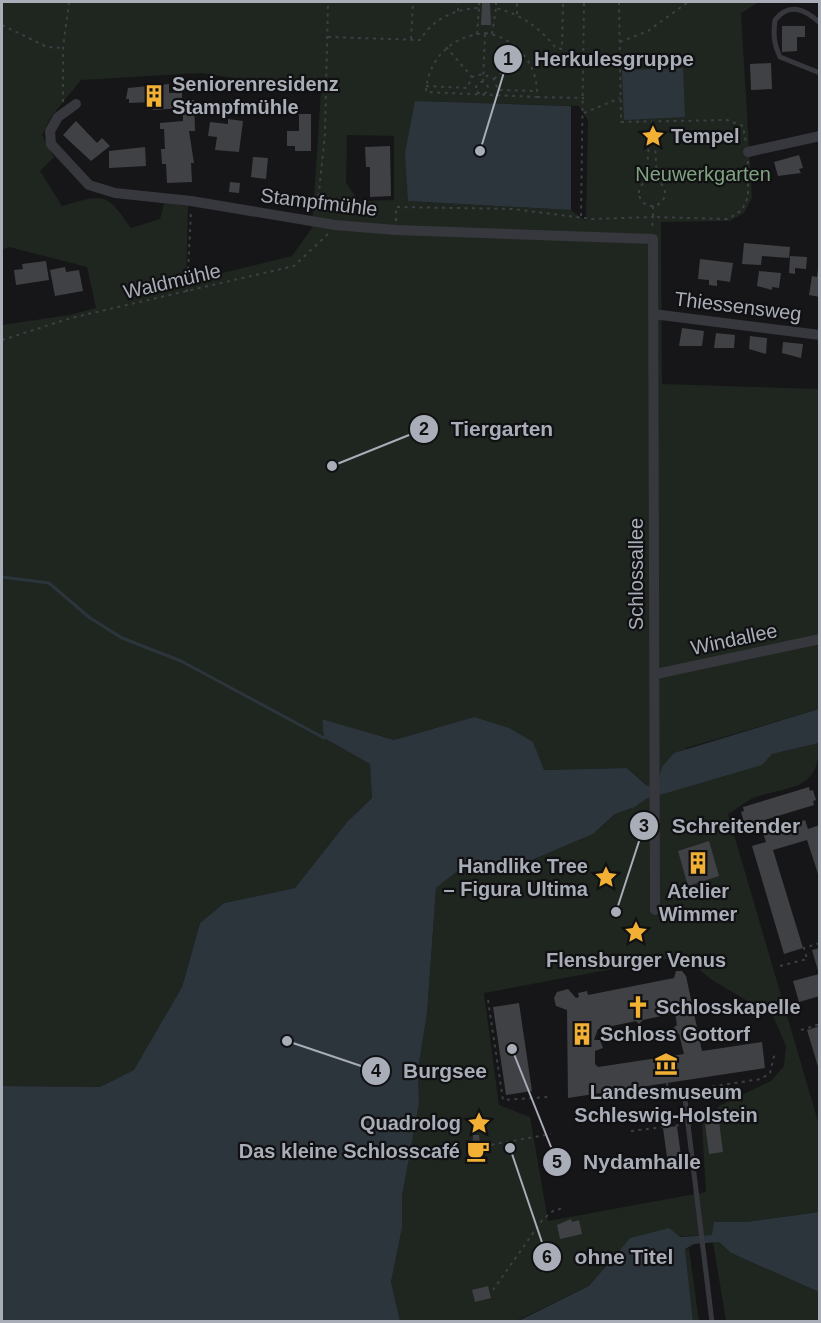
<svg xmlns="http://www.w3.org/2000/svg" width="821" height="1323" font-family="Arial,sans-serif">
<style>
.green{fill:#1e261f;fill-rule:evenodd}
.water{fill:#2c353c}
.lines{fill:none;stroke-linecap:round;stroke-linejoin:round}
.stream{stroke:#2c353c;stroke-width:3}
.building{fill:#404145;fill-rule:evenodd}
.path{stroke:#3d3f44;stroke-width:2;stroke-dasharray:3 4.5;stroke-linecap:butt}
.lane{stroke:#37383d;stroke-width:5}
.street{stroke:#37383d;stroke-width:10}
.labels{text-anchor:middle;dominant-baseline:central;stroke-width:4.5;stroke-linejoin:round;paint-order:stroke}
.poi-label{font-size:20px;font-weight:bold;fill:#a8adb8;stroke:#111113;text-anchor:start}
.park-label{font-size:20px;fill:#7fa381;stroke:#111113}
.street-label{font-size:20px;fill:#a8adb8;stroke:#111113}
.leader{fill:none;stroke:#a8adb8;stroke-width:2}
.callout-dot{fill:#a8adb8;stroke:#111113;stroke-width:2}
.mark-label{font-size:18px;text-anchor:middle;font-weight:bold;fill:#111}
.callout-label{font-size:21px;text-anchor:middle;font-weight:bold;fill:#a8adb8;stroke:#111113;stroke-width:4.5;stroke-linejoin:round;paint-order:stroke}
</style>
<rect width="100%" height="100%" fill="#161618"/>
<path class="green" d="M2,2H759L741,13L752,198L744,213L730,221L661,222L662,384L819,389V709L686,748L657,786H647L627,768L544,770L474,717L394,740L322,719L324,738L370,764L372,798L347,822L295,888L224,903L200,923L182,987L135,1070L100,1087L2,1086V325L69,315L96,308L87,267L9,247L2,250ZM201,73L321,91L312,228L292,256L186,282L188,206L164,203L160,219L131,228C106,191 103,194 62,206L40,171L54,157L42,135L51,117L81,80ZM415,101L579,106L588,121L586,221L571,210L408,201ZM347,135L394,136V200L359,201L346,183Z
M819,743C819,792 791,785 756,797C747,800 737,809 728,814L819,1125V1212L746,1222H714L713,1235L630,1238L589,1286L516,1321H400L391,1282L402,1228V1196L419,1104L418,1070L427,1013L436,888L459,870L527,862L593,834L615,814L635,807L646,799L772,754ZM682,956L712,980L773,1016L786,1046L784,1066L771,1081L719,1106L702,1125L706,1192L548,1221L530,1117L499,1105L484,993Z
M713,1242H719L731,1253L819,1292V1321H726Z
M685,1249H689L699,1321H693Z"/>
<path class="water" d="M683,68L685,117L624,120L622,70Z
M415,101L571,106V210L408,201L405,153Z
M819,709V743L772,754L762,765L646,799L635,807L615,814L593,834L527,862L459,870L436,888L427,1013L418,1070L419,1104L402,1196V1228L391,1282L400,1321L2,1322V1086L100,1087L134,1070L182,987L200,923L224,903L295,888L347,822L372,798L370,764L324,738L322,719L394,740L474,717L509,728L533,742L544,770L627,768L647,786H657L662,767L674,753Z
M819,1212V1292L731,1253L719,1242L694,1244L685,1249L693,1321L516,1322L589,1286L630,1238L669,1228L680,1237L712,1235L714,1222H746Z"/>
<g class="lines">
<path class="stream" d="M2,577L49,583L90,618L122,638L181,661L324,738"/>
</g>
<path class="building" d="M482,3H490L491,25H481Z
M782,26H805V37H797V51L782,52Z
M771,63L772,89L751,90L750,64Z
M169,84V93L182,92V100H194L195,131H189L194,163H191L192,182L167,183L166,164H162L161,149H165L164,129H160V123L183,121V108L153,110V102L129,103V99H126L128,88Z
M299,114H311V151H295V146H287V131H299Z
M228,119L243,121L239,152L215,150L217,137L208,136L210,122L228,124Z
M76,121L97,143L102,138L110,146L91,161L63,135Z
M390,146L391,196L370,197V167H366L365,147Z
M145,147L146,166L109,168V151Z
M799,155L803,168L799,169L801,173L778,176L774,162Z
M253,157L268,158L266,179L251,177Z
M230,182L240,183L239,193L229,192Z
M744,243L790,247L789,258L762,256L761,265L742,264Z
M790,256L807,257L806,269L795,268V274L789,273Z
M700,259L733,263L730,282L717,280V286L709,285V280L698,279Z
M46,261L49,280L16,285L14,270L23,269L22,264Z
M65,267L66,272L79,270L83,291L55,296L50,270Z
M818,269L820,297L809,295L812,276L817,277Z
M759,271L781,273L779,288L772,287V290L757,286Z
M682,328L704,331L702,346H679Z
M716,333L735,335L734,348H714Z
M750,336L767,338L766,354L749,349Z
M783,342L803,344L801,358L782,353Z
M809,787L810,791L813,790L816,800L813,801L814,805L748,825L747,821L744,822L741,812L744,811L743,807Z
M805,820L808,829L820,825V880L807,840L773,850L803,948L784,954L752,846L766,842L763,833Z
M709,841L719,876L688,886L678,851Z
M820,948V996L799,1002L793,981L819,974L812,950Z
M676,971H682L686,976L702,1051L762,1042L765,1068L568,1098L567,1010L556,1006L554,998L557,992L568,989L576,998L579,997L578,993L587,991L588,995L674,978ZM675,1013L677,1025L672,1029L673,1033L679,1034L684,1054L598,1067L595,1064V1051L603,1048L600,1040H594L598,1029L636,1021L639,1024L643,1020Z
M519,1003L532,1091L506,1095L493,1007Z
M820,1026V1070H819L807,1030Z
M719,1121L723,1152L709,1154L705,1123Z
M677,1126L681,1156L667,1157L663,1128Z
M473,1135H479L480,1143L485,1147V1153L482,1157L476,1158L472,1155Z
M571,1219L572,1222L579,1220L582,1234L560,1239L557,1225Z
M488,1286L491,1298L475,1302L472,1290Z"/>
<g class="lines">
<path class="path" d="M496,2V8C522,15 539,27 556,48L562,49L563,2
M619,2L621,122L727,120L743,126L746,143
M488,3V2
M458,11V2
M517,14V2
M2,25L47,47L63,48
M485,33C516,37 539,65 537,97L426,92C428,58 452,36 485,33Z
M477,34L479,8
M492,34L496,8
M328,37L420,40C433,19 454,9 479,8V2
M411,39L413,2
M620,42L648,31L688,2
M446,47L472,77
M494,79L523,54
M476 88a6 6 0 1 1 12 0a6 6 0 1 1-12 0Z
M483,82L485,33
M426,86L467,88L472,77L483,74L494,79L498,90L537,91
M537,97L584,98
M63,102V48L69,2
M584,113L620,98
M639 193a13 13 0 1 1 26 0a13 13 0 1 1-26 0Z
M646,182L649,143H655L657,181
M653,206V217L728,219L742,210L748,197V160
M317,211L325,134L328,2
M581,216L584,2
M396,221V207L513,209L592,219L653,217L652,230
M187,292L191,211
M2,340L71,318L294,266L328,234
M780,966L807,959L804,948L820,943
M488,1000L503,1100L548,1097
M801,1030L820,1024
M667,1083L668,1092
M690,1090L761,1079L770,1073L775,1052
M631,1131L680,1125
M484,1146L551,1134
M638,1162L684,1157
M493,1290L543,1219L553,1211L563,1208"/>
<path class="lane" d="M820,23C805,9 789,2 775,20C773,35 774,45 780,57L820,73
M684,1091L712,1322"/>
<path class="street" d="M76,104L58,117L50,131L51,144L89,185L115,193L191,201L335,225L396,230L653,239L655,910
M748,152L820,136
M653,314L820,335
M656,674L820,639"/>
</g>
<defs>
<g id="building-bare" transform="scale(1.8)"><path d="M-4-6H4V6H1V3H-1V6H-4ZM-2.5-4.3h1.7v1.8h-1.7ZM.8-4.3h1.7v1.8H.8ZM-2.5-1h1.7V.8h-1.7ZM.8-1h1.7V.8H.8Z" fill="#f2b134" stroke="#111113" stroke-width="2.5" paint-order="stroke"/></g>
<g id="sight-bare" transform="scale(1.8)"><path d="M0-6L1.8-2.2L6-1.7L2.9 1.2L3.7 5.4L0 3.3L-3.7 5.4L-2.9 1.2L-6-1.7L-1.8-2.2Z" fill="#f2b134" stroke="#111113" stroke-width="2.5" paint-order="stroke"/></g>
<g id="church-bare" transform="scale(1.8)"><path d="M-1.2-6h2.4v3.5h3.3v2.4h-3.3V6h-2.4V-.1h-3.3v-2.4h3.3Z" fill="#f2b134" stroke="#111113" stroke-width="2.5" paint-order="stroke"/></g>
<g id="museum-bare" transform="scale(1.8)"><path d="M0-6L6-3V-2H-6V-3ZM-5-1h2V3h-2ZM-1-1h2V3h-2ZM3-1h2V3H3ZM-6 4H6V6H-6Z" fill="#f2b134" stroke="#111113" stroke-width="2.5" paint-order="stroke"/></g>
<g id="cafe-bare" transform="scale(1.8)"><path d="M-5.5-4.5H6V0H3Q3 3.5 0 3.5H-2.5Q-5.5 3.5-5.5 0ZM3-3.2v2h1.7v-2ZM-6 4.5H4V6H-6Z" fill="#f2b134" stroke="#111113" stroke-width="2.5" paint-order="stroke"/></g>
</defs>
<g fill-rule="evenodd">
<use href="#building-bare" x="154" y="96"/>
<use href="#sight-bare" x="653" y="136"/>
<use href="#building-bare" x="698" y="863"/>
<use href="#sight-bare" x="606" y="877"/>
<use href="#sight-bare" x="636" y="932"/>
<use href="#church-bare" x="638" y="1007"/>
<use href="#building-bare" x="582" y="1034"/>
<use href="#museum-bare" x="666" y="1064"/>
<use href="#sight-bare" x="479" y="1123"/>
<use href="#cafe-bare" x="478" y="1151"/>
</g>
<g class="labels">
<g class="poi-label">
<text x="172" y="84">Seniorenresidenz<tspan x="172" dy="23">Stampfmühle</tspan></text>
<text x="671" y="136">Tempel</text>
<text x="588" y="866" text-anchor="end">Handlike Tree<tspan x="588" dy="23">– Figura Ultima</tspan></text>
<text x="698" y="891" text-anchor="middle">Atelier<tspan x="698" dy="23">Wimmer</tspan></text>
<text x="636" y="960" text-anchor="middle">Flensburger Venus</text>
<text x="656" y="1007">Schlosskapelle</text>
<text x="600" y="1034">Schloss Gottorf</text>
<text x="666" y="1092" text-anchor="middle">Landesmuseum<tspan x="666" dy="23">Schleswig-Holstein</tspan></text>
<text x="461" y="1123" text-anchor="end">Quadrolog</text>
<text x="460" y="1151" text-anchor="end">Das kleine Schlosscafé</text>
</g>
<g class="park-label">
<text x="703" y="174">Neuwerkgarten</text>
</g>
<g class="street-label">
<text transform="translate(319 202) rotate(7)">Stampfmühle</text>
<text transform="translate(172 281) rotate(-13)">Waldmühle</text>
<text transform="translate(738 306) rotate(7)">Thiessensweg</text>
<text transform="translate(636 574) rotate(-90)">Schlossallee</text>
<text transform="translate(734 639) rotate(-12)">Windallee</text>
</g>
</g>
<path class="leader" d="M480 151L508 59M332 466L424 429M616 912L644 826M287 1041L376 1071M512 1049L557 1162M510 1148L547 1257"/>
<g class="callout-dot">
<circle cx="480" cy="151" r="6"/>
<circle cx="332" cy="466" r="6"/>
<circle cx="616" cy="912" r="6"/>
<circle cx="287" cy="1041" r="6"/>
<circle cx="512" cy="1049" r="6"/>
<circle cx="510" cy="1148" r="6"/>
<circle cx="508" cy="59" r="15"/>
<circle cx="424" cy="429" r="15"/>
<circle cx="644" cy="826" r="15"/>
<circle cx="376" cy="1071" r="15"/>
<circle cx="557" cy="1162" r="15"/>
<circle cx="547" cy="1257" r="15"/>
</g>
<g class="mark-label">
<text x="508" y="65">1</text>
<text x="424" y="435">2</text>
<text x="644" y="832">3</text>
<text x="376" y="1077">4</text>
<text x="557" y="1168">5</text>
<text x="547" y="1263">6</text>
</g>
<g class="callout-label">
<text x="614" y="66">Herkulesgruppe</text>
<text x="502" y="436">Tiergarten</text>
<text x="736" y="833">Schreitender</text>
<text x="445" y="1078">Burgsee</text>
<text x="642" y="1169">Nydamhalle</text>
<text x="624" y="1264">ohne Titel</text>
</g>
<rect width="821" height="1323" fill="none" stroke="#a8adb8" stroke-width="6"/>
</svg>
